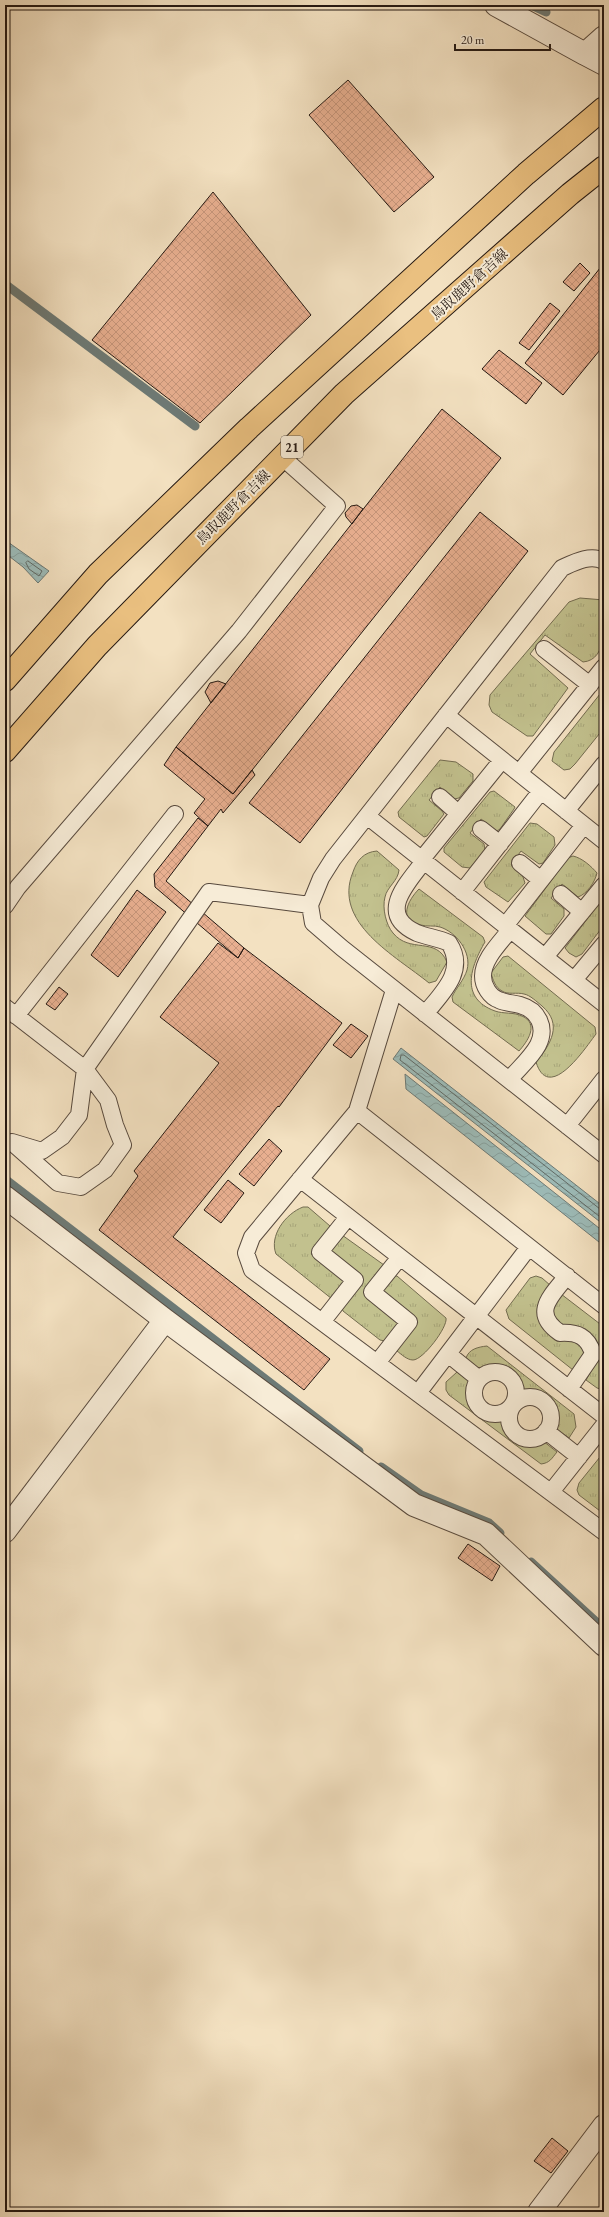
<svg xmlns="http://www.w3.org/2000/svg" width="609" height="2217" font-family="'EB Garamond','Noto Serif JP',serif">
<style>
.grass{fill:url(#grass-tufts);stroke:#736c50}
.water{fill:url(#water-waves);stroke:#6d7a76}
.lines{fill:none;stroke-linecap:round;stroke-linejoin:round}
.shore{stroke:#606a66;stroke-width:1}
.stream{stroke:#6d7a76;stroke-width:9}
.building{fill:url(#building-cross-hatch);stroke:#241812}
.service-casing{stroke:#584a3e;stroke-width:18}
.minor-casing{stroke:#584a3e;stroke-width:24}
.primary-casing{stroke:#241812;stroke-width:24}
.service{stroke:#f7ecd7;stroke-width:16}
.minor{stroke:#f7ecd7;stroke-width:22}
.primary{stroke:#eac080;stroke-width:22}
.labels{text-anchor:middle;dominant-baseline:central;stroke-width:4;stroke-linejoin:round;paint-order:stroke}
.shield{fill:#f7ecd7;stroke:#63584d;stroke-width:1}
.shield-label{font-size:13px;font-weight:bold;fill:#241812}
.street-label{font-size:14px;fill:#241812;stroke:#f7ecd7}
</style>
<defs>
<pattern id="grass-tufts" width="24" height="20" patternUnits="userSpaceOnUse"><rect width="24" height="20" fill="#c2c18e"/><path d="M3 7l-1-3M5 7V3M7 7l1-3M15 17l-1-3M17 17v-4M19 17l1-3" fill="none" stroke="#a7a579"/></pattern>
<pattern id="water-waves" width="16" height="10" patternUnits="userSpaceOnUse"><rect width="16" height="10" fill="#9dbcb9"/><path d="M0 5q4-4 8 0t8 0" fill="none" stroke="#87a19e"/></pattern>
<pattern id="building-cross-hatch" width="8" height="8" patternUnits="userSpaceOnUse"><rect width="8" height="8" fill="#e8af90"/><path d="M0 0l8 8M0 8l8-8" fill="none" stroke="#c7967b"/></pattern>
</defs>
<rect width="100%" height="100%" fill="#f3e1c1"/>
<filter id="stains"><feTurbulence type="fractalNoise" baseFrequency=".005" numOctaves="4"/><feColorMatrix values="0 0 0 0 .2 0 0 0 0 .09 0 0 0 0 .02 0 0 0 .5 -.17"/></filter>
<radialGradient id="worn" r=".72"><stop offset=".6" stop-color="#630" stop-opacity="0"/><stop offset="1" stop-color="#630" stop-opacity=".3"/></radialGradient>
<path class="grass" d="M580,598L604,600C604,619 609,660 583,662L545,635L530,654L568,688L533,736H527L492,712L489,705L490,695L569,602Z
M604,689V728L575,764L570,769L564,770L552,761L554,752Z
M440,760L456,762L473,774V781L459,798L454,799L440,787L429,800L442,811L444,814L427,836L424,837L399,817L398,812Z
M494,791L515,807L514,809L500,829L497,831L481,819L470,833L484,844L485,850L470,868L462,867L444,852V848L490,792Z
M530,823L537,824L554,837L555,845L543,863L539,864L521,851L511,865L522,874L525,883L508,902L486,887L484,882Z
M377,851L399,870C398,881 387,887 385,897C382,908 386,925 393,933C410,954 436,936 447,962L436,981L429,983C396,956 332,923 353,872C357,860 364,852 377,851Z
M573,856C582,858 591,866 597,873C595,882 587,894 578,897L562,884L551,898L564,909V916L551,934H546L525,916L568,858Z
M419,889L483,937L485,942C471,966 459,998 495,1011C503,1014 514,1012 522,1016C540,1024 527,1042 519,1051L453,1002L452,997C456,988 464,980 467,970C472,952 456,932 440,927C434,925 427,927 421,925C397,921 408,900 419,889Z
M604,897V925L582,954L576,957L569,953L565,948Z
M508,956L595,1027L596,1034C586,1047 549,1104 536,1062C551,1044 563,1024 542,1006C537,1002 530,995 524,994C517,992 508,995 502,991C495,987 493,980 491,973L503,957Z
M303,1207H308L330,1226L329,1231L311,1254L347,1281L332,1299L276,1254C269,1236 285,1214 303,1207Z
M342,1235L384,1265L364,1293L401,1323L385,1341L380,1340L343,1311L342,1308L363,1280L327,1251Z
M393,1276H397L446,1318C448,1327 423,1360 413,1360C407,1360 401,1354 397,1351V1348L418,1322L380,1294Z
M536,1276L542,1278L551,1286L541,1301L574,1340L587,1351L573,1370L509,1319L506,1310L530,1278Z
M561,1294L604,1327V1390L597,1388L586,1380L598,1359L588,1332L575,1326L558,1327L549,1316L558,1296Z
M487,1346L574,1414L576,1427L569,1438L555,1428C559,1407 544,1387 523,1392C513,1366 505,1363 478,1368L466,1358C469,1349 478,1347 487,1346Z
M457,1372L469,1381C468,1404 477,1421 502,1419C508,1439 521,1451 543,1441L557,1452C552,1458 550,1463 541,1464L449,1395L446,1390V1382Z
M604,1452V1514L579,1495L577,1490L579,1483Z"/>
<path class="water" d="M5,540L49,571L38,583L23,567L5,553Z
M401,1048L604,1207V1225L393,1059Z
M405,1074L604,1232V1246L406,1089Z"/>
<g class="lines">
<path class="shore" d="M28,561L42,571L39,576L29,569L26,563Z
M604,1210L600,1209L404,1055H401L400,1060L604,1220"/>
<path class="stream" d="M531,5L546,12
M5,284L195,426
M5,1179L359,1451
M381,1467L421,1495L489,1523L500,1533
M531,1562L604,1629"/>
</g>
<path class="building" d="M348,80L434,177L394,212L309,115Z
M213,192L311,315L200,423L92,340Z
M580,263L590,273L574,291L563,282Z
M604,263V345L563,395L525,363Z
M550,303L560,311L529,350L519,343Z
M499,350L542,383L526,404L482,369Z
M442,409L501,458L233,794L176,747Z
M357,505L363,509L352,524L346,517L345,513L351,506Z
M480,512L528,551L300,843L249,803Z
M218,681L226,684L211,703L205,692L210,683Z
M176,747L233,794L252,770L255,775L223,813L221,809L208,826L194,813L205,799L164,765Z
M198,818L208,826L166,881L244,948L238,958L155,887L154,874Z
M137,890L166,912L118,977L91,955Z
M218,943L238,958L244,948L342,1023L279,1107L278,1106L173,1237L330,1359L304,1390L99,1230L138,1176L134,1171L219,1063L160,1017Z
M59,987L68,994L55,1010L46,1004Z
M351,1024L368,1036L351,1058L333,1045Z
M269,1139L282,1151L254,1186L239,1174Z
M228,1180L244,1193L221,1223L204,1210Z
M468,1544L500,1566L492,1581L458,1558Z
M552,2138L568,2151L551,2173L534,2161Z"/>
<g class="lines">
<g class="service-casing">
<path id="service" d="M604,561C590,554 575,562 562,568L333,859L321,878L310,905L313,923L342,948L604,1155
M544,649L590,685
M446,715L604,841
M519,773L604,667
M440,797L458,813
M566,811L604,764
M367,816L604,1004
M481,829L500,844
M422,859L502,760
M424,861C407,884 376,914 417,933C427,937 439,938 449,943C467,971 442,993 425,1014
M520,863L541,880
M462,892L541,791
M561,894L582,912
M5,906L18,887L239,631L337,506L282,457
M505,926L584,825
M545,957L604,885
M574,980L604,944
M394,990L357,1111L252,1237L246,1253L252,1270L604,1532
M5,1007L85,1069L108,1100L115,1125L123,1145L105,1170L81,1187L58,1183L15,1145
M16,1016L175,814
M509,1080C518,1069 531,1058 538,1045C547,1027 538,1010 520,1005C513,1003 505,1003 499,1000C490,997 483,986 483,976C483,959 500,943 510,930
M357,1111L604,1306
M567,1126L604,1079
M12,1142L42,1151L62,1137L79,1115L85,1069L209,892L310,905
M300,1179L604,1416
M567,1276C551,1296 531,1313 560,1333C577,1332 588,1336 593,1354L569,1389
M322,1322L355,1280L320,1252L348,1217
M448,1354L479,1379
M377,1363L409,1322L372,1292L400,1257
M474 1393a21 21 0 1 1 42 0a21 21 0 1 1-42 0Z
M418,1393L529,1247
M509 1418a21 21 0 1 1 42 0a21 21 0 1 1-42 0Z
M546,1431L579,1457
M551,1492L604,1425"/>
</g>
<g class="minor-casing">
<path id="minor" d="M496,5L585,54
M604,37L585,54L604,64
M5,1197L165,1320L414,1505L486,1534L604,1645
M5,1531L165,1320
M539,2212L604,2126"/>
</g>
<g class="primary-casing">
<path id="primary" d="M5,680L98,574L249,428L526,174L604,108
M5,751L97,646L344,394L570,194L604,167"/>
</g>
<use href="#service" class="service"/>
<use href="#minor" class="minor"/>
<use href="#primary" class="primary"/>
</g>
<g class="labels">
<rect class="shield" x="281" y="436" width="22" height="22" rx="3"/>
<g class="shield-label">
<text x="292" y="447">21</text>
</g>
<g class="street-label">
<text transform="translate(469 284) rotate(-42)">鳥取鹿野倉吉線</text>
<text transform="translate(233 507) rotate(-45)">鳥取鹿野倉吉線</text>
</g>
</g>
<rect width="609" height="2217" fill="none" stroke="#f3e1c1" stroke-width="20"/>
<rect x="6" y="6" width="597" height="2205" fill="none" stroke="#241812" stroke-width="2"/>
<rect x="10" y="10" width="589" height="2197" fill="none" stroke="#241812"/>
<path d="M455 44v6h95v-6" fill="none" stroke="#241812" stroke-width="2"/>
<text x="461" y="44" font-size="12" fill="#241812" stroke="#f7ecd7" stroke-width="3" paint-order="stroke">20 m</text>
<rect width="100%" height="100%" filter="url(#stains)"/>
<rect width="100%" height="100%" fill="url(#worn)"/>
</svg>
